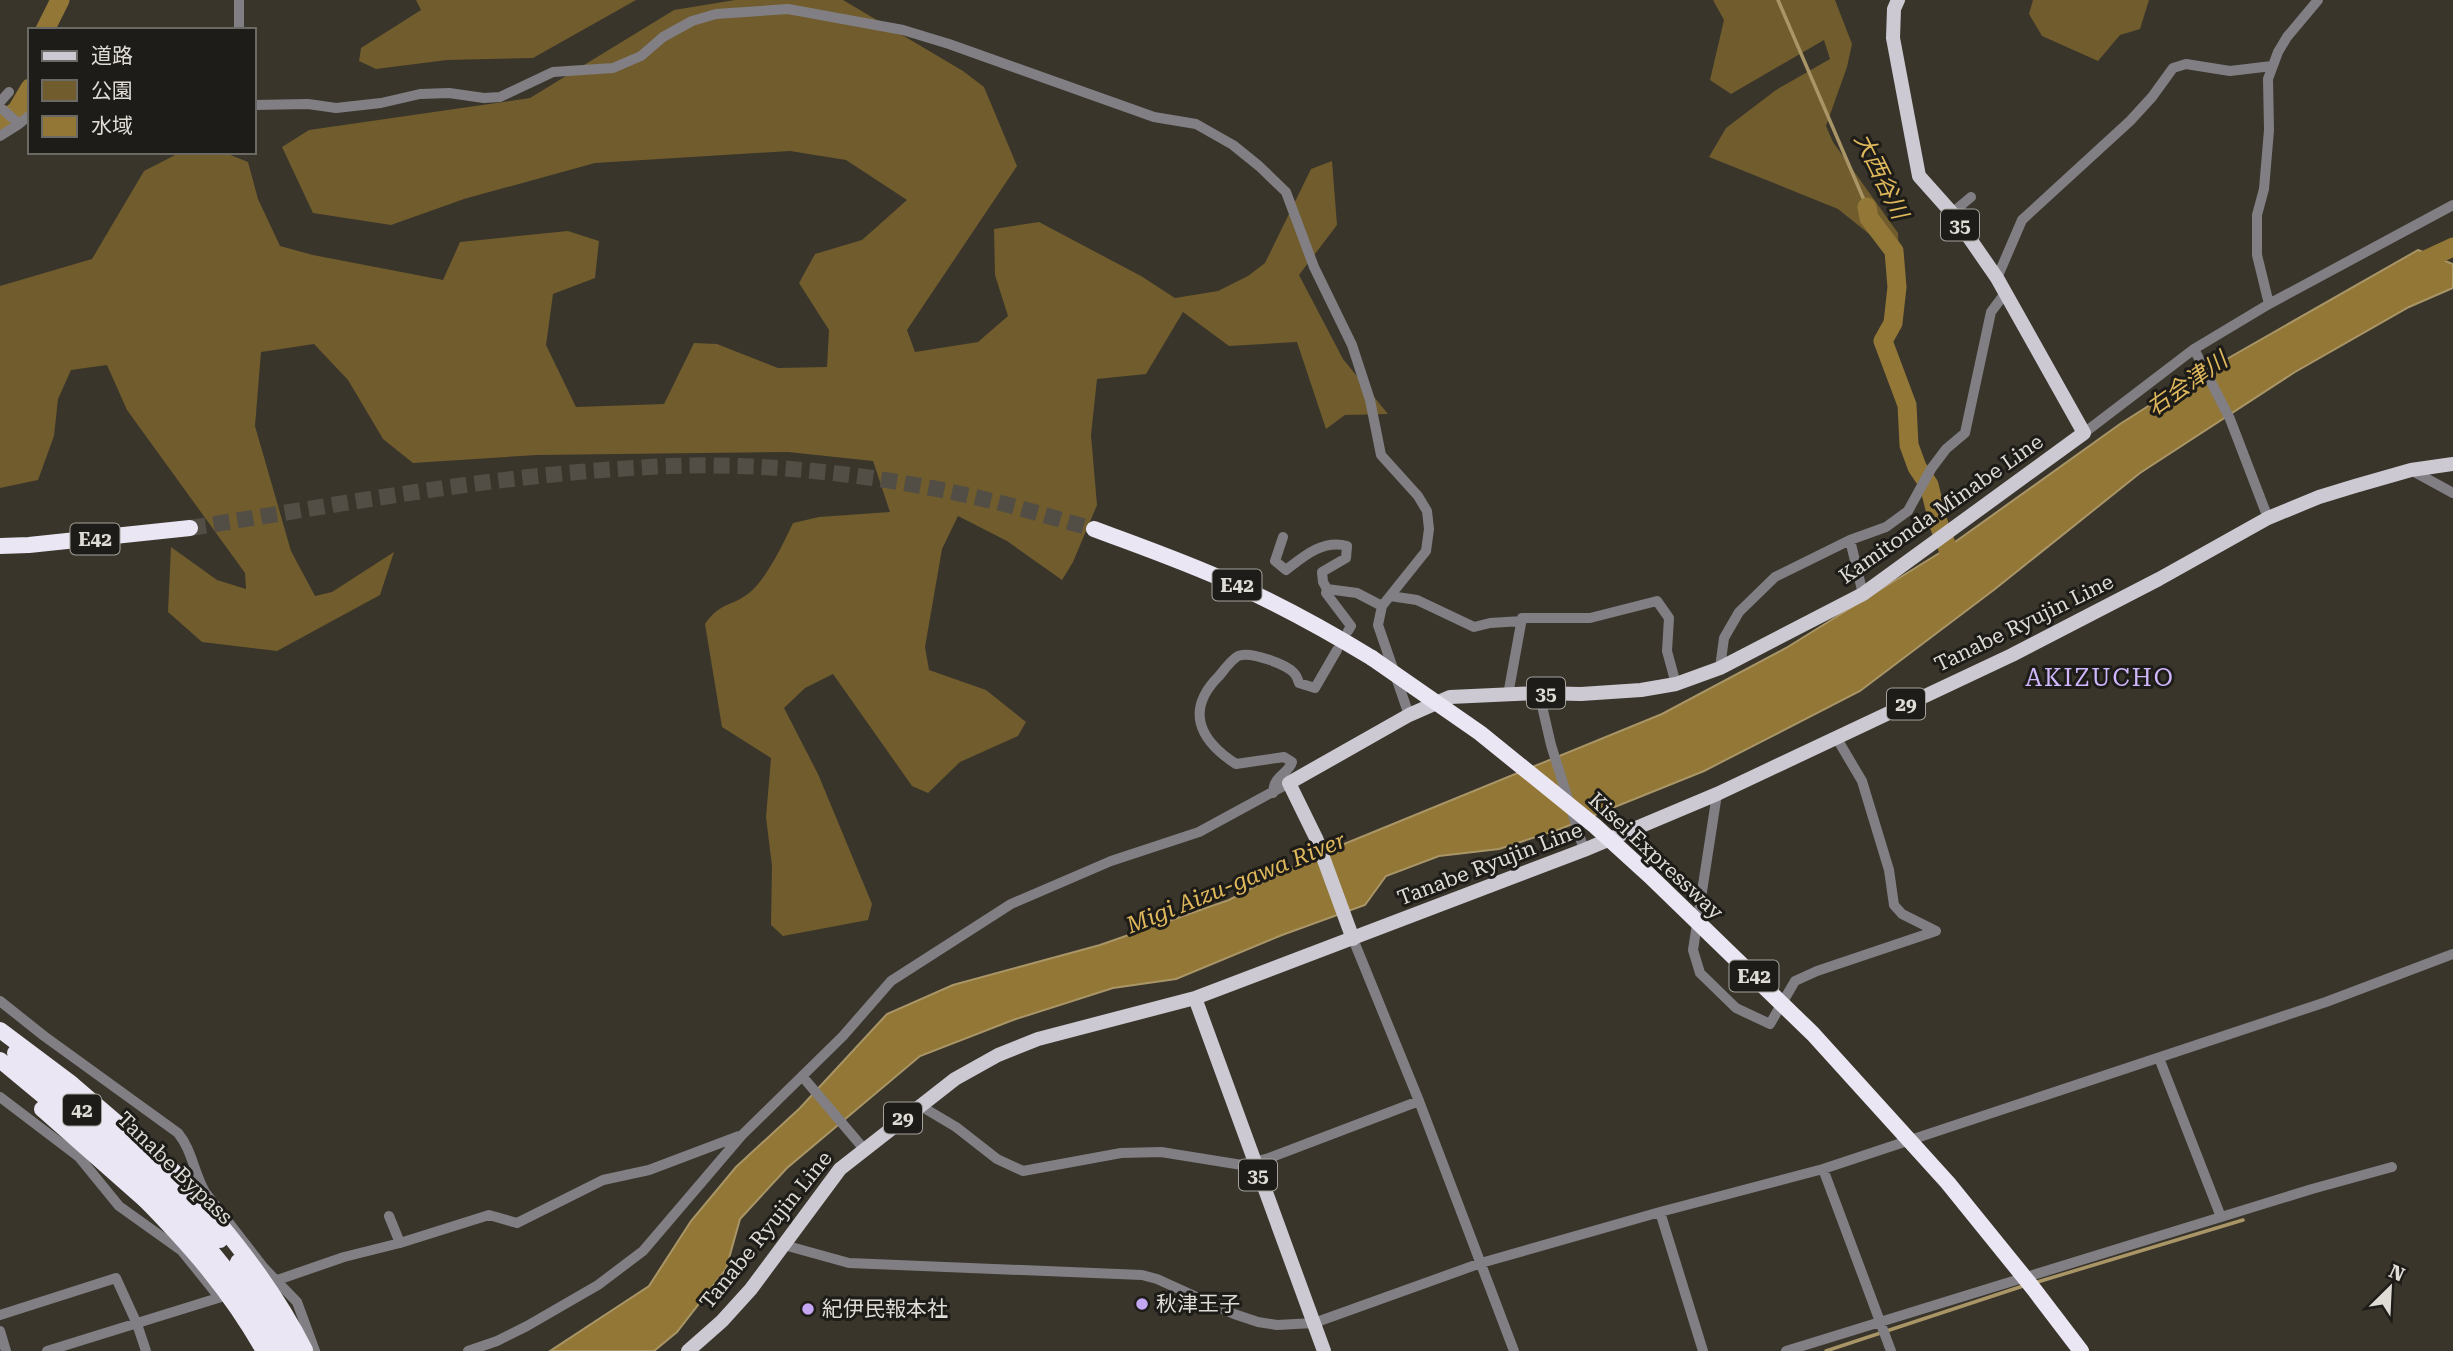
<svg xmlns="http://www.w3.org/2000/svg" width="2453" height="1351" font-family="'Roboto Serif','Noto Sans JP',serif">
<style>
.green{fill:#705c2d}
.water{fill:#927736;stroke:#a99566;stroke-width:2}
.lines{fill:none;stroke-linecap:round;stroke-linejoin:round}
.stream{stroke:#a99566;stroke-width:3.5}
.river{stroke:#927736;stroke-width:19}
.highway-tunnel{stroke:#524e45;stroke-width:16;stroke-dasharray:16 8;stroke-linecap:butt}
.minor{stroke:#817f84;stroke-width:10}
.major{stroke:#ccc9d3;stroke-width:14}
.highway{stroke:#eae6f3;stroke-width:16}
.highway-bridge{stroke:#eae6f3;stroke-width:16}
.poi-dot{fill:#c3a7f2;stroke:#1e1c18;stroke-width:2.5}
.labels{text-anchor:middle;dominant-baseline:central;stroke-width:6;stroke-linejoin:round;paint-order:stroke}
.shield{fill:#1e1c18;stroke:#a5a29d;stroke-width:2}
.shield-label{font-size:19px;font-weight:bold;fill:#dfdcd6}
.street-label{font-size:21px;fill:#dfdcd6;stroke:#1e1c18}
.poi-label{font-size:21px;fill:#dfdcd6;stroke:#1e1c18;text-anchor:start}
.water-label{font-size:23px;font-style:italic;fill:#e0b95c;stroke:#1e1c18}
.quarter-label{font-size:24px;letter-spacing:2px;fill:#d0b7fd;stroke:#1e1c18}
</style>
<rect width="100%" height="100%" fill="#39352b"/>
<path class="green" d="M416,0H636L533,58L447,60L376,69L359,61L361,48L421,10Z
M735,0H843L963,71L984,87L1017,166L907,330L915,352L978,342L1008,316L995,275L994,229L1039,222L1141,276L1175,298L1218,291L1248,276L1265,263L1311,169L1332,161L1337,225L1299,275L1343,359L1388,414L1345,415L1326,429L1297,342L1229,346L1183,312L1146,374L1097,379L1091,435L1097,505L1073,562L1062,580L1007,541L958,516L942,549L925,647L929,670L986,690L1026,722L1018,736L960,762L928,793L912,786L833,674L805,688L784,708L818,774L872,904L868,920L783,936L771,925L772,866L766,817L771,758L722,727L705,624C720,602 731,607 749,593C766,580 784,542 793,523L819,517L890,512L873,461L788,452L537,455L413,463L383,439L348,380L314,344L261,352L255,426L291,551L315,596L332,592L394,552L380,595L277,651L202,642L168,612L171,547L217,580L246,589L245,573L127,410L107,365L71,370L58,399L54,436L38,480L0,488V286L92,259L144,171L181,152H223L248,162L258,199L280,246L313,255L443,280L460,242L568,231L599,241L595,278L553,294L546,345L576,407L664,404L694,343L717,344L778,368L827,367L829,330L799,283L815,254L862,240L907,200L846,160L790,151L595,163L464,199L391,225L313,213L282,147L309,130L530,98L674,10Z
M1713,0H1835L1852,44L1847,67L1826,126L1833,142L1898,233L1899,258L1838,209L1709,157L1726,128L1776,90L1830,59L1824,40L1731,94L1710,80L1724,20Z
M2033,0H2149L2140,29L2120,35L2098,61L2042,36L2029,14Z"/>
<path class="water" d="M2418,250L2453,264V288L2409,307L2295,372L2140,473L1995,589L1860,691L1704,771L1560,829L1499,849L1439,856L1386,876L1365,905L1282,935L1176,979L1113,988L1013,1020L920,1056L787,1168L740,1219L726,1269L677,1332L654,1351H550L649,1286L691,1221L736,1167L800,1108L887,1014L953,985L1100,945L1229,900L1305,860L1662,714L1786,648L1941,552L2120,424L2183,384Z"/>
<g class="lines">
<path class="stream" d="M1778,0L1867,207
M2034,1283L2243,1220
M1826,1351L2023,1286"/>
<path class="river" d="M45,30L60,0
M0,124L17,110L30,88
M1867,207L1869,218L1894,251L1897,287L1893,323L1883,341L1907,405L1909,445L1917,467L1929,485L1939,525L1956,571
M2410,267L2453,247"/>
<path class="highway-tunnel" d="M190,528C350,503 510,472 672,466C772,462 894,477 992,501C1026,509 1060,520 1094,529"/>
<path class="minor" d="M239,30V0
M0,102L9,92
M254,105L308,104L336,108L381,103L420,94L449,93L484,98L500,97L553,72L613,68L641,56L663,37L692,21L716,14L788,9L903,30L949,44L1154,117L1196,124L1233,145L1259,166L1286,192L1314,267L1352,345L1370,400L1381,455L1418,496L1427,511L1429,529L1426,551L1382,606L1378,625L1409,715
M0,107L19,124L30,115
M0,136L19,124
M1952,213L1971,197
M1997,278L2022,220L2130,121L2152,97L2173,68L2186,64L2230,71L2272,66
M2269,304L2257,255V215L2264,189L2269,130L2268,79L2278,52L2287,37L2318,0
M2194,349L2230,419L2268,518
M2084,433L2194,349L2269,304L2453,205
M2411,470L2453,493
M1283,537L1275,561L1286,570C1304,556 1324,539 1347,546L1346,558L1322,572L1323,582L1327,589L1357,593L1382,606
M1850,540L1863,594
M1327,589L1326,593L1351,626L1348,631
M1390,596L1417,600L1474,627L1490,623L1522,621
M1720,668L1724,638L1739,612L1775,577L1850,540L1886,527L1908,511L1931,469L1946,449L1965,433L1991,312L2006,292
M1539,693L1551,745L1584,850
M1508,695L1522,618H1590L1657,601L1669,618L1667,651L1676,684
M1836,737L1862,781L1889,870L1894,905L1902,914L1936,931
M1273,793C1274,774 1288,775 1292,762L1284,757L1236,764C1199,740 1185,710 1219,676C1224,670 1231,660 1238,656C1250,651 1286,664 1294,673C1297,676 1298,680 1299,683L1315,688L1337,650
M1717,794L1693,950L1700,973L1736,1008L1770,1024L1795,981L1817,971L1936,931
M1353,939L1419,1101L1514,1351
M0,1001L44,1036L178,1133C192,1150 194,1173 205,1192L264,1268L297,1302L315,1351
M2159,1058L2221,1217
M802,1076L864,1149
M0,1097L79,1157L119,1206L182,1251L219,1297
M919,1105L956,1127L997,1159L1023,1171L1121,1153L1161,1152L1242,1165L1269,1158L1419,1101
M1823,1169L1891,1351
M1660,1212L1703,1351
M389,1216L400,1243
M784,1245L849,1263L1142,1275L1157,1279L1234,1314L1258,1322L1277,1325L1314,1323L1481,1263L1660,1212L1823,1169L2326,1002L2453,954
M260,1286L344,1257L400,1243L489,1215L517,1223L603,1180L649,1170L739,1136
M0,1315L116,1278L137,1324L146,1351
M0,1331L6,1351
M47,1351L231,1294
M468,1351L497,1341L527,1326L598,1285L643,1251L742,1135L843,1036L891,981L1011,904L1111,861L1199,832L1289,783
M1786,1351L2312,1189L2392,1167"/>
<path class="major" d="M1353,939L1316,838L1289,783L1409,715L1450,697L1539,693L1581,694L1641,690L1676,684L1720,668L1863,594L2084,433L1997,278L1952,213L1919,176L1893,38L1894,9L1898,0
M1195,998L1324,1351
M688,1351L722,1321L751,1289L840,1169L955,1079L998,1055L1038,1039L1195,998L1584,850L1717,794L2012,655L2159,579L2268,518L2319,497L2355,486L2411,470L2453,464"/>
<path class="highway" d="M1094,529C1139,546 1185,562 1229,582C1279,604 1326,630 1372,658
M0,546L29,545L190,528
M0,1030L72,1084L173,1171
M15,1053L163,1181
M0,1060L95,1139L153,1191
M42,1109L145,1200"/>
<path class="highway-bridge" d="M1372,658L1480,733L1595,826L1650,876L1813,1034L1948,1183L2033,1288L2081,1351
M173,1171C224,1226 271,1283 305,1350
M163,1181L220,1240
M153,1191L199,1236L233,1278L275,1351
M145,1200C193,1249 230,1291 264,1351
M238,1262L272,1314L291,1351"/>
</g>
<g class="poi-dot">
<circle cx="1142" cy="1304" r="7"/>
<circle cx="808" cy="1309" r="7"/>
</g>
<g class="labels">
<g class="shield">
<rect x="1941" y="209.5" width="38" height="31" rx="5"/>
<rect x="70.5" y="523.5" width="49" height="31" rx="5"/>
<rect x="1212.5" y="569.5" width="49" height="31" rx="5"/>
<rect x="1527" y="677.5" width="38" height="31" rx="5"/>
<rect x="1887" y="688.5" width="38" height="31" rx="5"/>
<rect x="1729.5" y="960.5" width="49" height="31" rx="5"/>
<rect x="63" y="1094.5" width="38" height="31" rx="5"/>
<rect x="884" y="1102.5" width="38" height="31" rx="5"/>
<rect x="1239" y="1159.5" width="38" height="31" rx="5"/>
</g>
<g class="shield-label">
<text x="1960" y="225">35</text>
<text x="95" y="539">E42</text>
<text x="1237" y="585">E42</text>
<text x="1546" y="693">35</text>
<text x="1906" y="704">29</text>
<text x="1754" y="976">E42</text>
<text x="82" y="1110">42</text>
<text x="903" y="1118">29</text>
<text x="1258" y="1175">35</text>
</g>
<g class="street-label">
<text transform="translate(1941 509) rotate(-35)">Kamitonda Minabe Line</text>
<text transform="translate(2024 623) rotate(-26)">Tanabe Ryujin Line</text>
<text transform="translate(1656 856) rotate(43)">Kisei Expressway</text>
<text transform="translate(1490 864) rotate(-21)">Tanabe Ryujin Line</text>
<text transform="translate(175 1168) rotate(44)">Tanabe Bypass</text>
<text transform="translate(766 1230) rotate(-51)">Tanabe Ryujin Line</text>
</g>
<g class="poi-label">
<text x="1156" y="1304">秋津王子</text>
<text x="822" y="1309">紀伊民報本社</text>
</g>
<g class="water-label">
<text transform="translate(1881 176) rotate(64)">大西谷川</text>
<text transform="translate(2187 384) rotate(-35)">右会津川</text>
<text transform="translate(1236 883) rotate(-22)">Migi Aizu-gawa River</text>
</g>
<g class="quarter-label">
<text x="2100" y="678">AKIZUCHO</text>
</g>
</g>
<rect x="28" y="28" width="228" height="126" fill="#1e1c18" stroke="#6b6964" stroke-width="2"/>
<rect x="42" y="51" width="35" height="10" fill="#ccc9d3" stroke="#6b6964" stroke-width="2"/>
<text x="91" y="63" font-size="21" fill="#dfdcd6">道路</text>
<rect x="42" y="80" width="35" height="21" fill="#705c2d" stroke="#6b6964" stroke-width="2"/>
<text x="91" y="98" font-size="21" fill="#dfdcd6">公園</text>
<rect x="42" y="116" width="35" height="21" fill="#927736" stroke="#6b6964" stroke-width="2"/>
<text x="91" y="133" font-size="21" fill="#dfdcd6">水域</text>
<g transform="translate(2390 1288) rotate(24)" stroke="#1e1c18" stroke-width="5" paint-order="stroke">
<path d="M0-5L12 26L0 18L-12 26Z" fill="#dfdcd6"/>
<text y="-10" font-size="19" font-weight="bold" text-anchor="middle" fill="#dfdcd6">N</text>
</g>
</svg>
